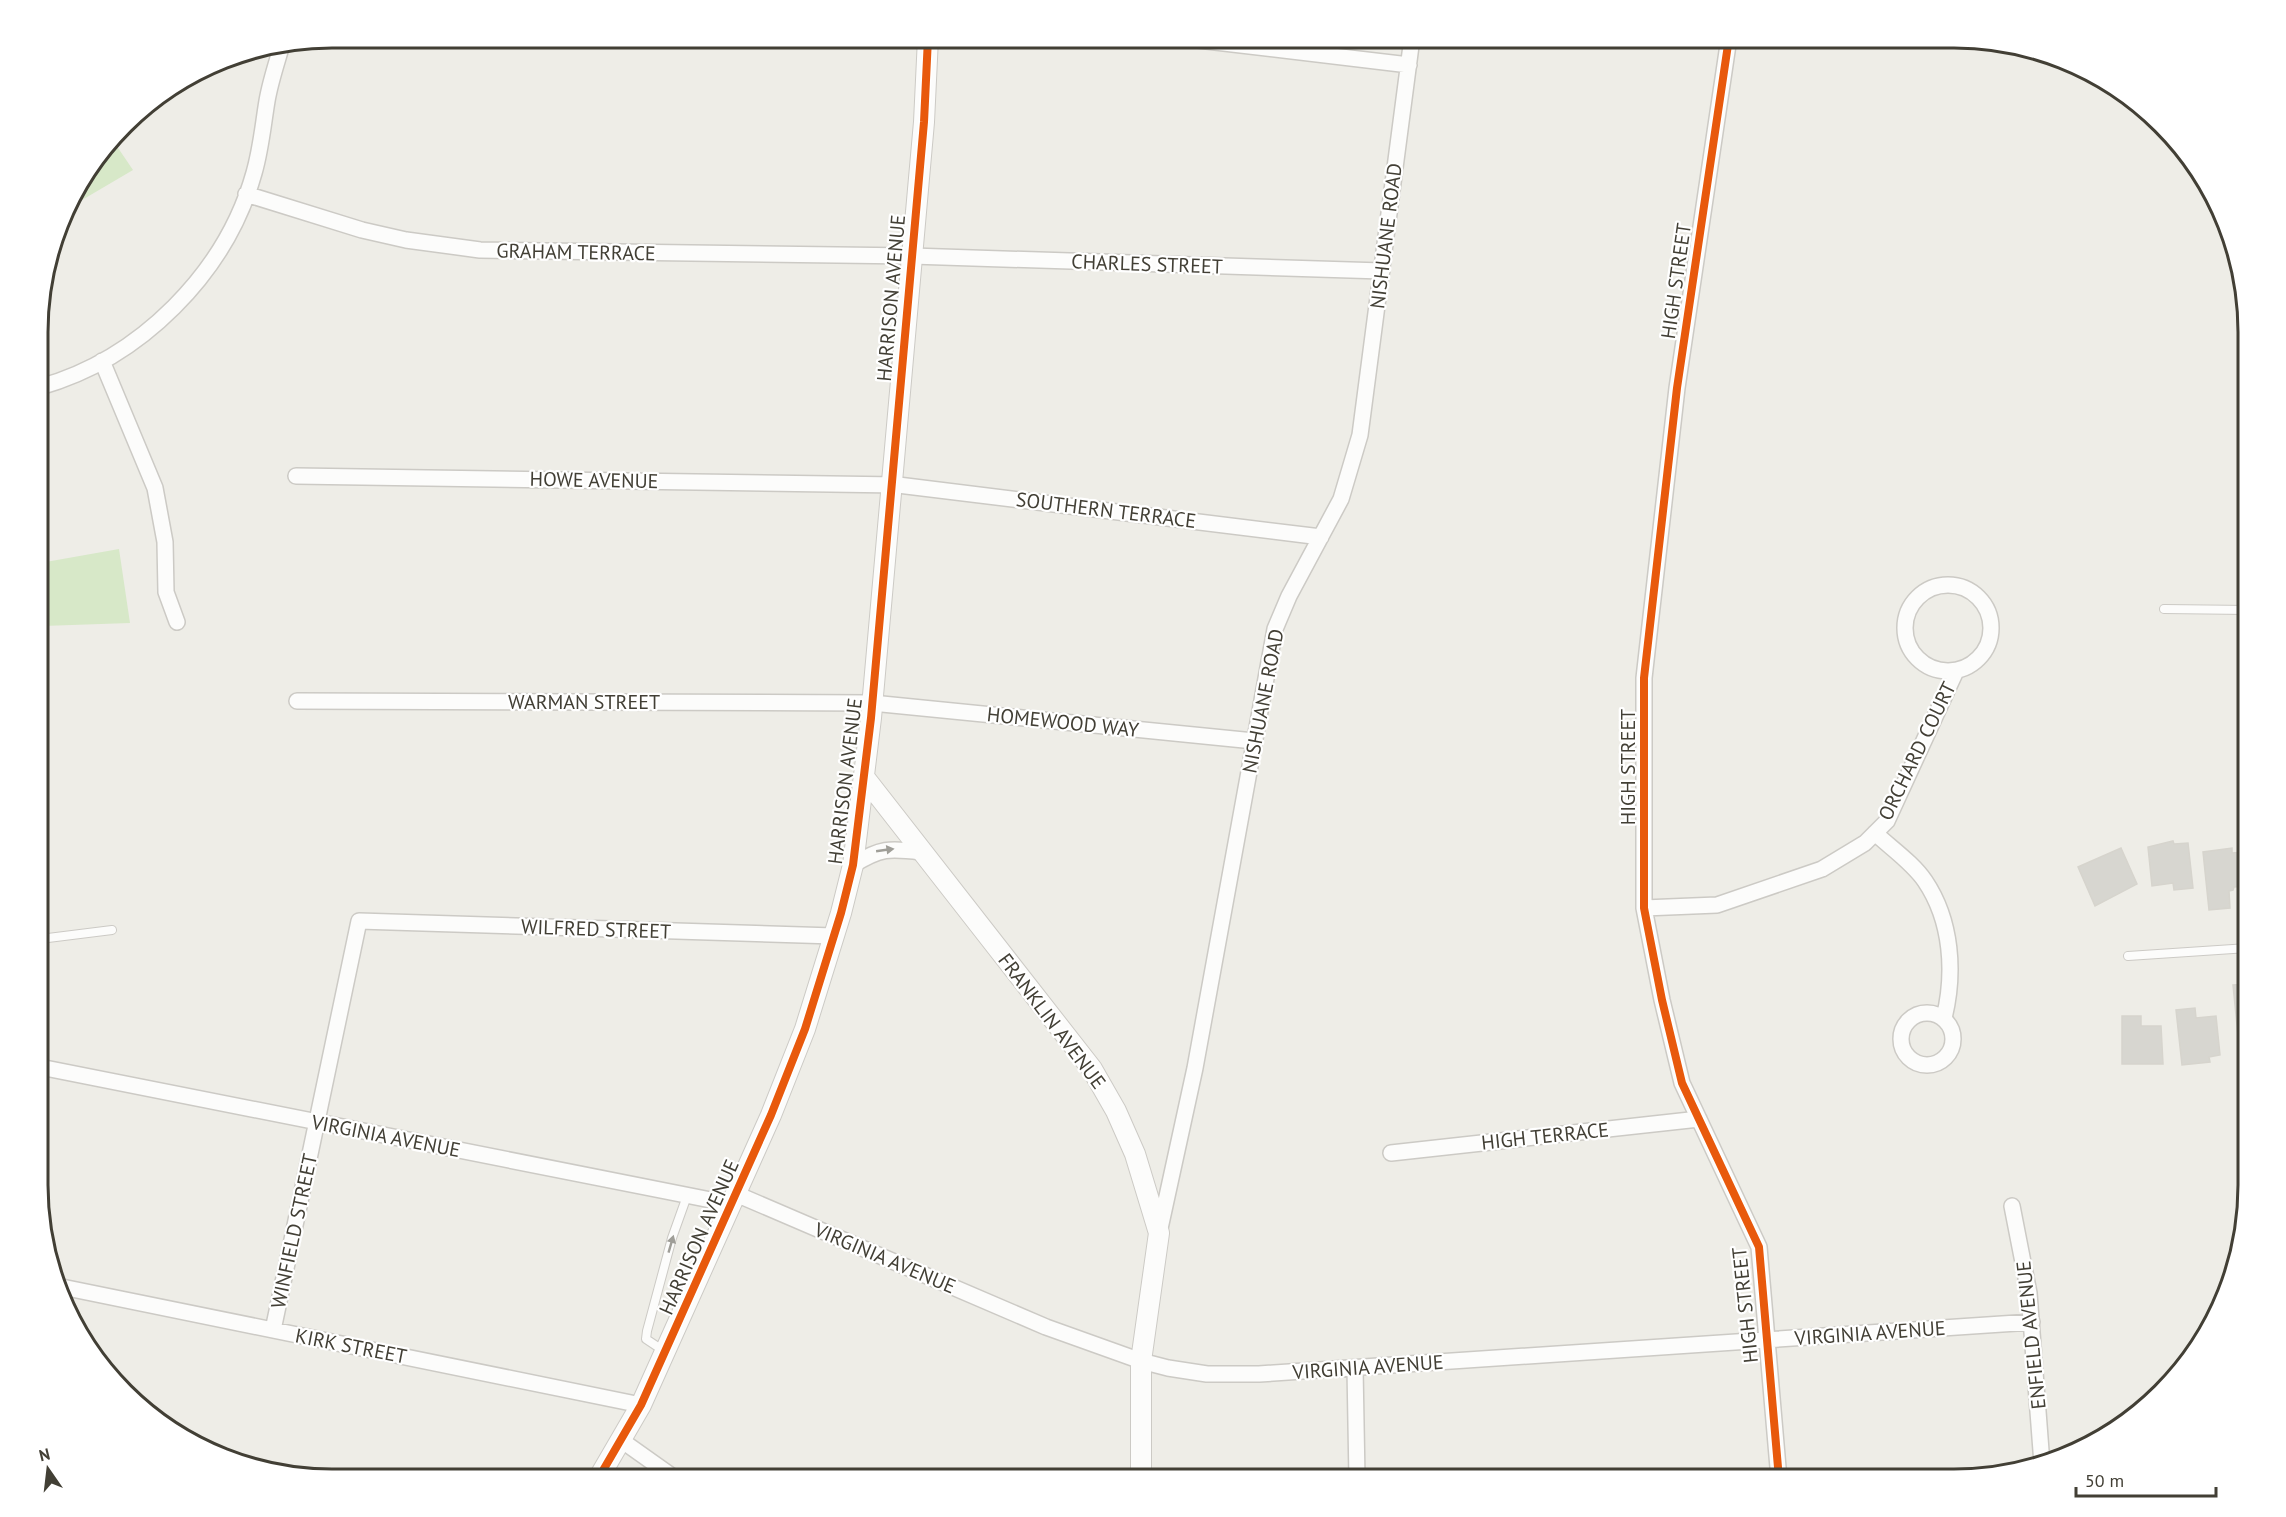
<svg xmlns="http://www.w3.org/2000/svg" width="2286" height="1517" font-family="'PT Sans',sans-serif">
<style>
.green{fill:#d7e8c8}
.building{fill:#d7d6d0;stroke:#d6d4cd;stroke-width:1.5}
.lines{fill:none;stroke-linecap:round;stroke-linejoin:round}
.service-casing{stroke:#cccac5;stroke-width:10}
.minor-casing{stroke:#cccac5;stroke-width:18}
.tertiary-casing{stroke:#cccac5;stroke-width:22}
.service{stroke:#fcfcfb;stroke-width:8}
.minor{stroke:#fcfcfb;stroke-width:15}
.tertiary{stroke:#fcfcfb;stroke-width:20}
.cycleway-casing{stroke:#fff;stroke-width:11}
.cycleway{stroke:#e8590c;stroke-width:8}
.oneway{fill:#9f9e98}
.labels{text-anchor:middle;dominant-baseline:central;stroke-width:4.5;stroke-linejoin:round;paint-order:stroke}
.street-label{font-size:20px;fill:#423f35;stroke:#fff}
.rim{fill:none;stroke:#423f35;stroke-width:3}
</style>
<rect width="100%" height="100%" fill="#eeede7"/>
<path class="green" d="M114,142L133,170L65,210L68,202Z
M119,549L130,623L43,626L40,632V563Z"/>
<path class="building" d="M2173,841L2174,844L2188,843L2193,888L2174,890L2173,883L2152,886L2148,847Z
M2121,848L2137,884L2095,906L2078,867Z
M2232,848V853L2244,852L2247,886L2234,887L2233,890L2229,891L2230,908L2209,910L2203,852Z
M2248,984V1044L2239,1045L2233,985Z
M2195,1008L2196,1018L2216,1016L2220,1055L2209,1057L2210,1062L2182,1065L2176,1010Z
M2122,1016H2141V1026H2161L2163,1064H2122Z"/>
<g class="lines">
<g class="service-casing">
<path id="service" d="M2164,609L2248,610
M40,939L112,930
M2128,956L2248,948
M664,1351L646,1339L647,1331L672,1238L687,1196"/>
</g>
<g class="minor-casing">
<path id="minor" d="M1181,38L1409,65
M1729,38L1677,388L1644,678V908L1662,1000L1682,1083L1759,1247L1779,1479
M246,194L362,230L406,240L480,250L912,256L1382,271
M102,361L155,488L165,542L166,592L177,622
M40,387C140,359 226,273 254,173C261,149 263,125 267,101C270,83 276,65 281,48
M296,476L898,485L1321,537
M1905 628a43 43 0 1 1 86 0a43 43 0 1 1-86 0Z
M297,701L872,703L1254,741
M1875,833C1891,848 1913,863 1925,881C1952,921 1955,973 1944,1018
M853,865C880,848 889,848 921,852
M1644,908L1717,905L1822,869L1865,843L1887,821L1956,671
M1901 1039a26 26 0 1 1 52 0a26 26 0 1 1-52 0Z
M40,1067L731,1204
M1391,1153L1699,1119
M736,1194L1046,1327L1141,1361L1168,1368L1207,1374H1259L2032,1322
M2012,1206L2029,1293L2042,1464
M1159,1233L1195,1068L1275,629L1289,596L1341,499L1360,435L1412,38
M62,1287L641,1405
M273,1330L359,921L834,936
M1355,1368L1357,1479
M621,1440L676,1479"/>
</g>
<g class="tertiary-casing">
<path id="tertiary" d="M864,777L1092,1069L1116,1111L1135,1154L1159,1233L1141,1361V1479
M598,1479L641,1405L771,1115L805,1029L841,913L853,865L871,718L924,122L928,38"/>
</g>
<use href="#service" class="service"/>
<use href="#minor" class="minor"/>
<use href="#tertiary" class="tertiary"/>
<g class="cycleway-casing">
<path id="cycleway" d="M1729,38L1677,388L1644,678V908L1662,1000L1682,1083L1759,1247L1779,1479
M598,1479L641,1405L771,1115L805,1029L841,913L853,865L871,718L924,122L928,38"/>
</g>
<use href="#cycleway" class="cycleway"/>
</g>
<defs><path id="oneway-solid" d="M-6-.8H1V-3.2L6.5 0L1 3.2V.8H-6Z" transform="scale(1.5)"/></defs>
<g class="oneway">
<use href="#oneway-solid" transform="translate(885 850) rotate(-8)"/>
<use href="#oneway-solid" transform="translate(671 1244) rotate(-74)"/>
</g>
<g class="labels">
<g class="street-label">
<text transform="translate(1386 236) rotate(-83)">NISHUANE ROAD</text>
<text transform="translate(576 252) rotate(1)">GRAHAM TERRACE</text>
<text transform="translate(1147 264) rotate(2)">CHARLES STREET</text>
<text transform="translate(1676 281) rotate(-82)">HIGH STREET</text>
<text transform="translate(891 298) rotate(-85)">HARRISON AVENUE</text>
<text transform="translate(594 480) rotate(1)">HOWE AVENUE</text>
<text transform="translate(1106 510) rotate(7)">SOUTHERN TERRACE</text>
<text transform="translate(1263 701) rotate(-79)">NISHUANE ROAD</text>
<text x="584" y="702">WARMAN STREET</text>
<text transform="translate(1063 722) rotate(6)">HOMEWOOD WAY</text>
<text transform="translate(1917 751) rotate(-64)">ORCHARD COURT</text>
<text transform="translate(1628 767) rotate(-90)">HIGH STREET</text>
<text transform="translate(845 781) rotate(-83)">HARRISON AVENUE</text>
<text transform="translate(596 929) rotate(2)">WILFRED STREET</text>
<text transform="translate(1052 1021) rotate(53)">FRANKLIN AVENUE</text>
<text transform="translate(386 1136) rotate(11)">VIRGINIA AVENUE</text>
<text transform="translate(1545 1136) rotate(-6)">HIGH TERRACE</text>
<text transform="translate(294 1231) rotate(-78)">WINFIELD STREET</text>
<text transform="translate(699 1237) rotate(-66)">HARRISON AVENUE</text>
<text transform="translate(885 1258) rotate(23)">VIRGINIA AVENUE</text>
<text transform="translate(1745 1305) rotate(-96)">HIGH STREET</text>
<text transform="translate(1870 1333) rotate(-4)">VIRGINIA AVENUE</text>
<text transform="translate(2031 1335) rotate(-96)">ENFIELD AVENUE</text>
<text transform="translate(351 1346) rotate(11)">KIRK STREET</text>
<text transform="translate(1368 1367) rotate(-4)">VIRGINIA AVENUE</text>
</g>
</g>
<path d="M0 0H2286V1517H0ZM332 48H1954A284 284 0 0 1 2238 332V1185A284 284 0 0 1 1954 1469H332A284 284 0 0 1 48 1185V332A284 284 0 0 1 332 48Z" fill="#fff" fill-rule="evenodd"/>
<path class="rim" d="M332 48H1954A284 284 0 0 1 2238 332V1185A284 284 0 0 1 1954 1469H332A284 284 0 0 1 48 1185V332A284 284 0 0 1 332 48Z"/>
<g transform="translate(48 1469) rotate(346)" stroke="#ffffff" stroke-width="4.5" paint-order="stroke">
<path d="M0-4.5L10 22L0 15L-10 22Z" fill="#423f35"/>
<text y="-9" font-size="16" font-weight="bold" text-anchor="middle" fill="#423f35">N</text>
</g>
<path d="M2076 1487v9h140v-9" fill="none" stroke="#423f35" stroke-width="3"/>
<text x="2085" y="1487" font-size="18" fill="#423f35" stroke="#ffffff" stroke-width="4.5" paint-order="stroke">50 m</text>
</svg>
